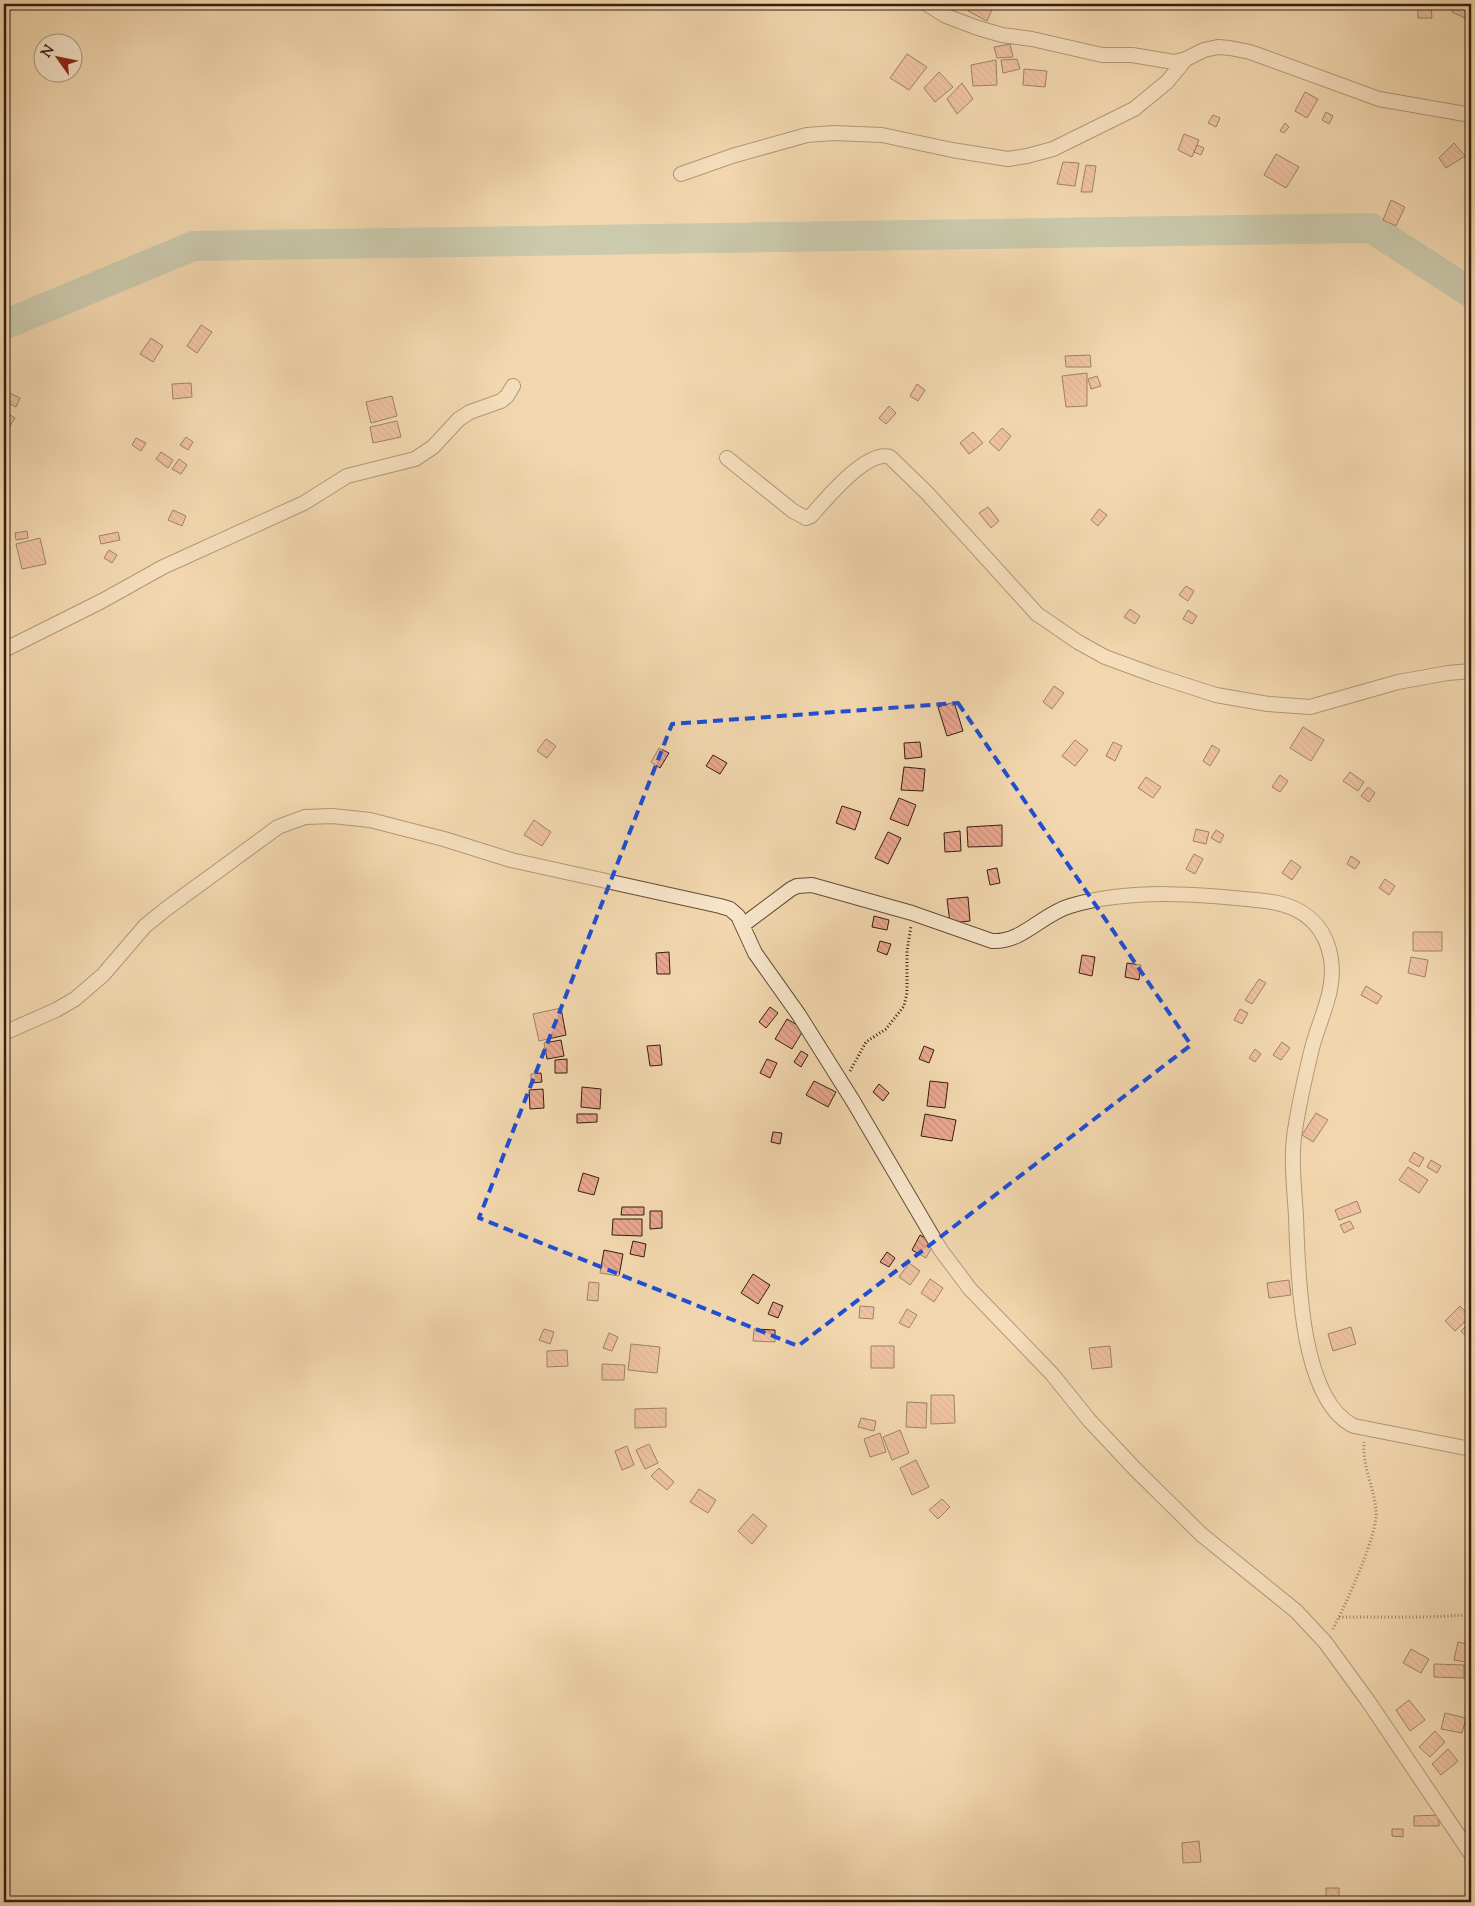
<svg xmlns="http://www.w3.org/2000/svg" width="1475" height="1906" font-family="'Sorts Mill Goudy',serif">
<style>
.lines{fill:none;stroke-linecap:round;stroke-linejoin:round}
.river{stroke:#9bbaac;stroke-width:30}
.building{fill:url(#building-back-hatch);stroke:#351d11}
.street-casing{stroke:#644c38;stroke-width:16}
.path{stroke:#351d11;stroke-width:3;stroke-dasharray:1 2.5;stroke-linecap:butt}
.street{stroke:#f7e5ca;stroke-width:14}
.marked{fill:none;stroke:#1d4ed8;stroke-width:4;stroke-dasharray:10 6;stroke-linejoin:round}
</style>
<defs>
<pattern id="building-back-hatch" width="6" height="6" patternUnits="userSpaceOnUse" patternTransform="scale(1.25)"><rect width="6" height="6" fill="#eaa890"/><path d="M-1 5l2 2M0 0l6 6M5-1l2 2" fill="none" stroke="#c9907b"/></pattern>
</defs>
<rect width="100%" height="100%" fill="#f2d7ae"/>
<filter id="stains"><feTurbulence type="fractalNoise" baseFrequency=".004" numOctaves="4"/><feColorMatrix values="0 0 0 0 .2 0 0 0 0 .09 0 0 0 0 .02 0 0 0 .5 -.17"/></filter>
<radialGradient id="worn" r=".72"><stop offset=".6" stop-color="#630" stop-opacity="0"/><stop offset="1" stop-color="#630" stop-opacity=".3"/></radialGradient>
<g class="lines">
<path class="river" d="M4,325L193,246L1371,228L1471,293"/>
</g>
<path class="building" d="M972,4H987L993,7L987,21L968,11Z
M1431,4L1432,18H1418V6Z
M1455,4H1471V21L1452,12Z
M1010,44L1013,57L997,58L994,47Z
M907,54L927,67L909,90L890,78Z
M1017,59L1020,69L1003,73L1001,60Z
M996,60L997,85L973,86L971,65Z
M1024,69L1047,71L1045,87L1023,85Z
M939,72L953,87L935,102L924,88Z
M962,83L973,99L957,114L947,99Z
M1305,92L1318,99L1307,118L1295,111Z
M1326,112L1333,116L1329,124L1322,120Z
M1213,115L1220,118L1216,127L1208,123Z
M1285,123L1289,127L1284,133L1280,131Z
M1184,134L1199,140L1192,157L1178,150Z
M1454,143L1465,156L1446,168L1439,158Z
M1197,145L1204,148L1201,155L1194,152Z
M1276,154L1299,167L1286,188L1264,175Z
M1063,162L1079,163L1075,186L1057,184Z
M1086,165L1096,166L1092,192H1081Z
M1391,200L1405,207L1396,226L1383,220Z
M201,325L212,332L197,353L187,346Z
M151,338L163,346L153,362L140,354Z
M1090,355L1091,367H1066L1065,356Z
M1087,373V406L1066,407L1062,376Z
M1097,376L1101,386L1091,389L1088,379Z
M191,383L192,397L173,399L172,384Z
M917,384L925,390L918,401L910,396Z
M4,390L20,398L16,407L4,401Z
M392,396L397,416L371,423L366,402Z
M889,406L896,413L886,424L879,418Z
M6,412L15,418L8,429L4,427V416Z
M397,421L401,437L373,443L370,427Z
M1002,428L1011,436L999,451L989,442Z
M973,432L983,443L969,454L960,443Z
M186,437L193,442L188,450L180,445Z
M136,438L146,443L141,451L132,445Z
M161,452L173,460L168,468L156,459Z
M179,459L187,465L181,474L172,469Z
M988,507L999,521L991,528L979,513Z
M1099,509L1107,515L1098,526L1091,520Z
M173,510L186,516L182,526L168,520Z
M27,531L28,538L16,540L15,533Z
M118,532L120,540L101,544L99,536Z
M40,538L46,564L22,569L16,544Z
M109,550L117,555L112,563L104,558Z
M1186,586L1194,591L1188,601L1179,595Z
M1130,609L1140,616L1135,624L1124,617Z
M1188,610L1197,616L1192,624L1183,619Z
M1054,686L1064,693L1052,709L1043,702Z
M1471,689V719H1470L1466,690Z
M954,702L963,731L947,736L938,707Z
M1303,727L1324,740L1311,761L1290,748Z
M546,739L556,746L547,758L537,751Z
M1075,740L1088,750L1075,766L1062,756Z
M920,742L922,757L905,759L904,743Z
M1113,742L1122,746L1115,761L1106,756Z
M1212,745L1220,750L1210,766L1203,761Z
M659,748L669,753L660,768L651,762Z
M713,755L727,763L720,774L706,766Z
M904,767L925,769L923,791L901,790Z
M1350,772L1364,782L1358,791L1343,781Z
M1280,775L1288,781L1280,792L1272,787Z
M1146,777L1161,787L1153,798L1138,788Z
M1368,787L1375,793L1369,802L1361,796Z
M899,798L916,805L908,826L890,819Z
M842,806L861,812L855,830L836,823Z
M534,820L551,832L542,846L524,835Z
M1002,825V846L968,847L967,827Z
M1196,829L1209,832L1206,844L1193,841Z
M1216,830L1224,835L1220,843L1211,838Z
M960,831L961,851L945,852L944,833Z
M888,832L901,838L888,864L875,858Z
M1194,854L1203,859L1195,874L1186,869Z
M1351,856L1360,862L1355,869L1347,864Z
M1291,860L1301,867L1292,880L1282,873Z
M997,868L1000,883L990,885L987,870Z
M1385,879L1395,886L1389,895L1379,888Z
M968,897L970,921L950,923L947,899Z
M874,916L889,920L887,930L872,927Z
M1413,932H1442V951H1413Z
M880,941L891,944L887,955L877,951Z
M669,952L670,974H657L656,953Z
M1082,955L1095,957L1092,976L1079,973Z
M1411,957L1428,960L1425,977L1408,973Z
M1127,963L1141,965L1139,980L1125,977Z
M1259,979L1266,983L1252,1004L1245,1000Z
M1366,986L1382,996L1377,1004L1361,995Z
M770,1007L778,1013L766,1028L759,1022Z
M561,1008L566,1035L539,1041L533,1014Z
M1240,1009L1248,1013L1242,1024L1234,1020Z
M787,1019L804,1029L792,1049L775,1039Z
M561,1040L564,1056L547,1059L544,1043Z
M1282,1042L1290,1048L1281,1060L1273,1055Z
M660,1045L662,1065L650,1066L647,1046Z
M924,1046L934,1050L929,1063L919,1059Z
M1255,1049L1261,1054L1255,1062L1249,1058Z
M801,1051L808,1055L801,1067L794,1062Z
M567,1059V1073H555V1060Z
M767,1059L777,1063L770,1078L760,1073Z
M541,1073L542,1082L531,1083V1074Z
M814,1081L836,1092L828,1107L806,1095Z
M930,1081L948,1083L945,1108L927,1106Z
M879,1084L889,1093L883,1101L873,1092Z
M582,1087L601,1089L600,1109L581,1107Z
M543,1089L544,1108L530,1109L529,1090Z
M1316,1113L1328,1120L1313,1142L1302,1135Z
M577,1114H597V1122L577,1123Z
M925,1114L956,1120L952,1141L921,1136Z
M773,1132L782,1133L780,1144L771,1142Z
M1414,1152L1424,1158L1419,1167L1409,1161Z
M1431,1160L1441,1166L1437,1173L1427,1167Z
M1408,1167L1428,1180L1419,1193L1399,1180Z
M583,1173L599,1178L594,1195L578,1191Z
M1357,1201L1361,1212L1339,1220L1335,1210Z
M622,1207H644V1215H621Z
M650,1211H662V1228L650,1229Z
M613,1219H642V1236L612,1235Z
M1350,1221L1354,1228L1344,1233L1340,1225Z
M920,1235L934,1243L926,1258L912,1250Z
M633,1241L646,1244L644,1257L630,1254Z
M604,1250L623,1254L619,1276L600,1273Z
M887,1252L895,1258L889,1267L880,1262Z
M909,1263L920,1271L910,1285L899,1277Z
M753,1274L770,1285L758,1304L741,1293Z
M930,1279L943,1288L934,1302L921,1293Z
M1289,1280L1291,1295L1269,1298L1267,1283Z
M589,1282L599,1283L598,1301L587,1300Z
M773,1302L783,1306L778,1318L768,1314Z
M860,1306L874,1307L873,1319L859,1318Z
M1460,1306L1470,1317L1455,1331L1445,1321Z
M907,1309L917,1315L909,1328L899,1323Z
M1471,1321V1336L1468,1339L1461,1331Z
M1351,1327L1356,1344L1333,1351L1328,1334Z
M544,1329L554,1332L550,1344L539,1340Z
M754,1329L775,1330V1342L753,1341Z
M609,1333L618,1337L612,1351L603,1348Z
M631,1344L660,1347L657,1373L628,1370Z
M871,1346H894V1368H871Z
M1110,1346L1112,1367L1092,1369L1089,1348Z
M567,1350L568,1366L547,1367V1351Z
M602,1364L625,1365L624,1380H602Z
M931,1395H954L955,1423L931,1424Z
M907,1402L927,1403L926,1428L906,1427Z
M666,1408V1427L635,1428V1409Z
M861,1418L876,1421L874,1431L858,1427Z
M900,1430L909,1453L892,1460L883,1437Z
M880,1433L886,1452L870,1457L864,1439Z
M649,1444L658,1463L645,1469L636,1450Z
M627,1446L634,1465L622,1470L615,1451Z
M916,1460L929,1487L912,1495L900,1468Z
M659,1468L674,1482L667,1490L651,1476Z
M699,1489L716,1500L708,1513L690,1502Z
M942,1499L950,1507L938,1519L929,1510Z
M753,1514L767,1526L752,1544L738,1531Z
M1458,1642L1471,1645V1663L1454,1660Z
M1411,1649L1429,1659L1421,1673L1403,1663Z
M1434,1664L1464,1665V1678L1434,1677Z
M1409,1700L1425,1720L1410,1731L1396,1710Z
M1445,1713L1466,1718L1462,1733L1441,1729Z
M1435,1731L1445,1742L1430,1757L1419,1747Z
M1448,1749L1458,1761L1441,1775L1432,1764Z
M1439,1815V1826H1414V1816Z
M1392,1829H1403V1837L1392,1836Z
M1199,1841L1201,1862L1183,1863L1182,1843Z
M1326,1888H1339V1902H1326Z"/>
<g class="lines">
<g class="street-casing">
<path id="street" d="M927,4L946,16L978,28L1002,35L1032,39L1102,55H1132L1174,62L1186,59L1204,50L1218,47L1230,48L1250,52L1379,99L1471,115
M681,174L732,156L807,135L834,133L882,135L952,150L1008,159L1027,156L1053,149L1134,109L1167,82L1186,59
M727,458L793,511L806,518L811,516C825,500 867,449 890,457L927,493L1037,614L1078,642L1105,657L1154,675L1216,695L1268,704L1310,707L1398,682L1448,673L1471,671
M4,650L102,601L163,567L304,503L347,476L415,459L433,447L459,419L470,412L501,401L507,396L513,386
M743,925L791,889L797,886L812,885L912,913L992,941C1022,943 1042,914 1070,906C1132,888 1201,894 1265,901C1300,905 1325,922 1331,959C1336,990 1320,1018 1312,1048C1306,1073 1300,1099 1296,1124C1290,1154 1294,1185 1296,1216C1298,1269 1299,1400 1354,1426L1471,1449
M4,1033L56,1010L75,999L103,975L145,926L166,909L278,827L305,817L332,816L370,820L444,839L511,860L720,906L730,909L738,916L755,953L799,1015L853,1101L940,1249L970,1289L1052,1374L1089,1420L1135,1469L1202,1535L1296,1611L1325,1642L1368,1701L1471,1854"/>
</g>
<path class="path" d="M850,1071L866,1042L886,1029L904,1006L907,993V951L911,926
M1339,1617H1422L1471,1615
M1333,1629C1345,1606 1379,1533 1376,1510C1374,1488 1362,1465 1364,1442"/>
<use href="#street" class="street"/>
</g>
<path d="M0 0H1475V1906H0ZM958,703L1191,1045L798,1346L479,1218L672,724Z" fill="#f2d7ae" fill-opacity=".55" fill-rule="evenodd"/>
<path class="marked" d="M958,703L1191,1045L798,1346L479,1218L672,724Z"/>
<rect width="1475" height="1906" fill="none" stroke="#f2d7ae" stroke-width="20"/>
<rect x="5" y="5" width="1465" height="1896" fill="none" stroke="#351d11" stroke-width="2.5"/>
<rect x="10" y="10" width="1455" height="1886" fill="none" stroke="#351d11"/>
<g transform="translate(58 58) rotate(303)"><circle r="24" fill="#f7e5ca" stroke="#a99580"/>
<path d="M0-4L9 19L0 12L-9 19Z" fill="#8f2418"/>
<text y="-8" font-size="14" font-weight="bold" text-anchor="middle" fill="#351d11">N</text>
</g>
<rect width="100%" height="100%" filter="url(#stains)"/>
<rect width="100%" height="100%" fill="url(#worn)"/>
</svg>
